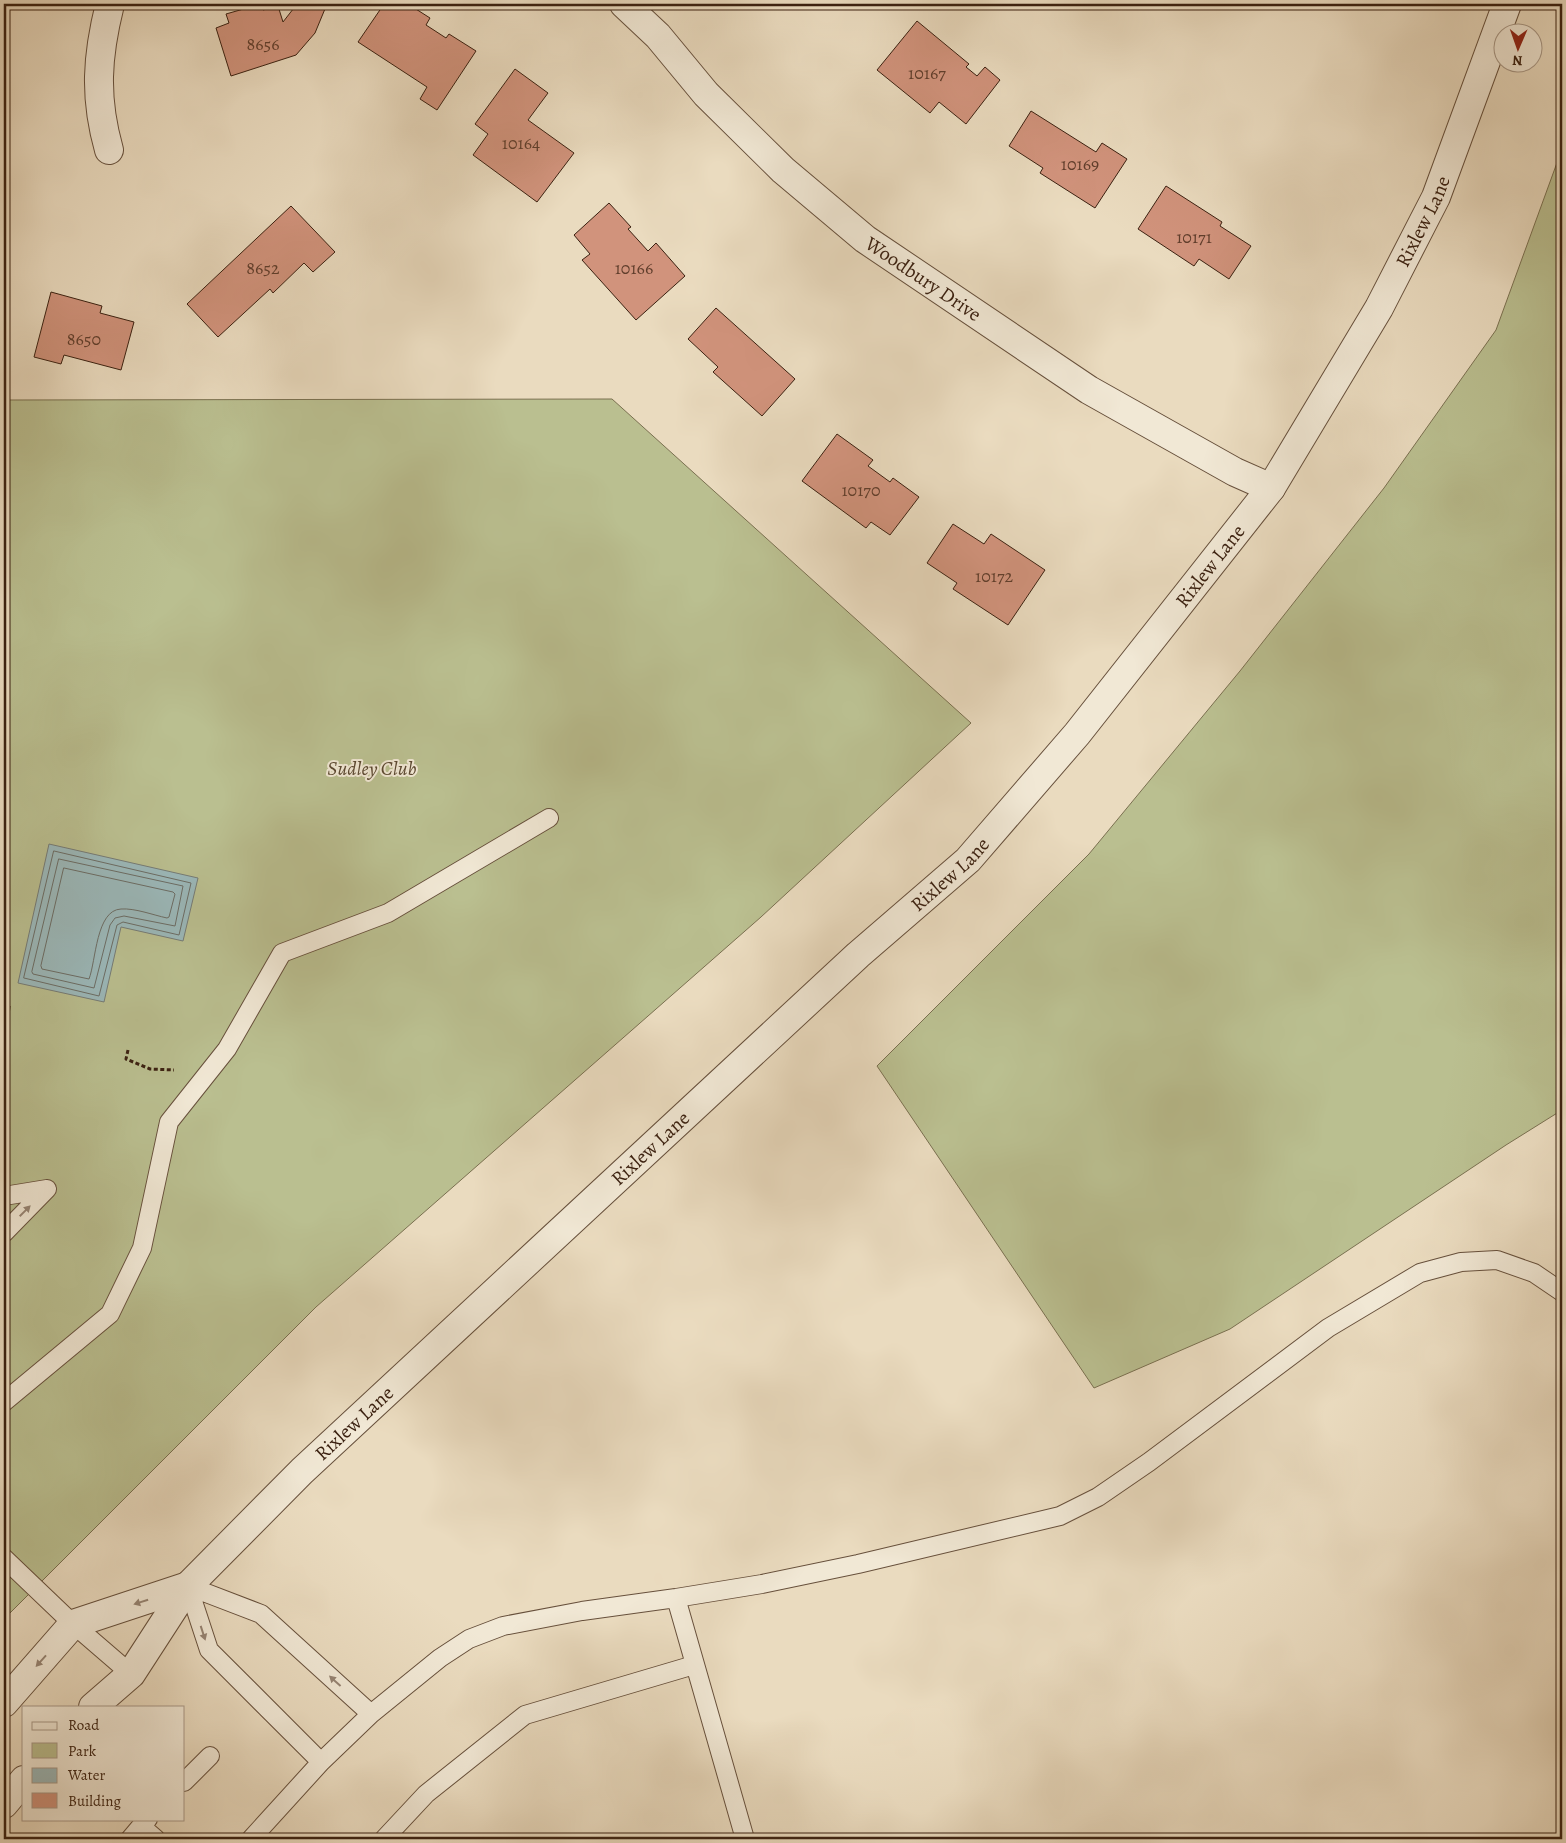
<svg xmlns="http://www.w3.org/2000/svg" width="1566" height="1843" font-family="Alegreya,serif">
<style>
.green{fill:#babf90;stroke:#7a7050}
.water{fill:#9bb9bb;stroke:#757c77}
.lines{fill:none;stroke-linecap:round;stroke-linejoin:round}
.shore{stroke:#6b6d66;stroke-width:1}
.building{fill:#d1937c;stroke:#3b2111}
.service-casing{stroke:#67503c;stroke-width:20}
.minor-casing{stroke:#67503c;stroke-width:30}
.tertiary-casing{stroke:#67503c;stroke-width:30}
.path{stroke:#3b2111;stroke-width:3;stroke-dasharray:4 2.5;stroke-linecap:butt}
.service{stroke:#f1e8d5;stroke-width:18}
.minor{stroke:#f1e8d5;stroke-width:28}
.tertiary{stroke:#f1e8d5;stroke-width:28}
.oneway{fill:#968473}
.labels{text-anchor:middle;dominant-baseline:central;stroke-width:4;stroke-linejoin:round;paint-order:stroke}
.number-label{font-size:18px;fill:#603e2c}
.street-label{font-size:20px;fill:#3b2111;stroke:#f1e8d5}
.park-label{font-size:20px;font-style:italic;fill:#5b4831;stroke:#f1e8d5}
</style>
<rect width="100%" height="100%" fill="#eadbbf"/>
<filter id="stains"><feTurbulence type="fractalNoise" baseFrequency=".004" numOctaves="4"/><feColorMatrix values="0 0 0 0 .2 0 0 0 0 .09 0 0 0 0 .02 0 0 0 .5 -.17"/></filter>
<radialGradient id="worn" r=".72"><stop offset=".6" stop-color="#630" stop-opacity="0"/><stop offset="1" stop-color="#630" stop-opacity=".3"/></radialGradient>
<path class="green" d="M1562,149V1110L1506,1145L1230,1329L1094,1388L877,1066L1089,854L1240,671L1384,488L1496,330Z
M612,399L971,723L761,917L316,1307L4,1619V400Z"/>
<path class="water" d="M49,844L198,878L183,941L121,927L104,1002L18,983Z"/>
<g class="lines">
<path class="shore" d="M54,851L191,883L179,935L123,922L117,925L99,996L24,978Z
M59,859L183,886L175,926L124,916L115,918L110,925L94,988L33,974L32,972Z
M64,868L173,892L175,894L169,917L167,918C153,915 135,908 121,909C96,910 96,961 89,979L42,969L41,966Z"/>
</g>
<path class="building" d="M261,4L263,10L278,6L283,22L297,4H327L315,33L296,55L231,76L216,28L229,23L226,14Z
M384,4H408L430,18L426,25L446,38L449,34L476,51L437,110L420,99L427,87L358,42Z
M917,21L969,64L966,67L977,76L985,67L1000,80L966,124L939,102L930,113L877,70Z
M515,69L548,93L528,120L574,153L537,202L473,155L488,134L475,124Z
M1031,111L1096,152L1102,143L1127,159L1095,208L1040,173L1043,168L1009,146Z
M1166,186L1222,222L1220,226L1251,246L1229,279L1199,259L1194,266L1138,229Z
M609,203L631,227L628,229L648,251L656,243L685,276L636,320L582,260L590,254L574,235Z
M291,206L335,252L313,272L304,263L273,293L270,289L218,337L187,304Z
M51,292L102,306L100,313L134,322L121,370L64,355L61,364L34,357Z
M716,308L795,379L762,416L713,372L718,367L688,339Z
M837,434L873,460L868,466L890,482L893,478L919,497L890,535L871,522L866,528L802,481Z
M953,524L984,544L991,534L1045,570L1008,625L953,589L957,583L927,563Z
M4,1005L10,1006L4,1069Z"/>
<g class="lines">
<g class="service-casing">
<path id="service" d="M4,1196L47,1189
M4,1233L47,1189
M4,1402L110,1314L142,1248L169,1122L227,1049L282,953L388,913L549,818
M4,1558L73,1624L131,1674
M188,1586L261,1614L371,1714
M188,1586L209,1650L321,1762
M676,1598L745,1839
M184,1782L210,1756
M148,1819L141,1826L156,1839
M130,1839L141,1826
M251,1839L321,1762L371,1714L440,1658L469,1639L503,1626L582,1611L676,1598L762,1584L858,1564L1060,1516L1098,1497L1149,1462L1328,1328L1420,1273L1461,1262L1497,1260L1534,1273L1562,1292
M384,1839L426,1794L525,1715L694,1665"/>
</g>
<g class="minor-casing">
<g id="minor">
<path id="s1" d="M624,4L658,36L706,94L783,170L865,239L1089,390L1235,472L1271,488"/>
<path d="M109,150C94,97 97,56 110,4"/>
</g>
</g>
<g class="tertiary-casing">
<g id="tertiary">
<path d="M4,1703L73,1624L188,1586"/>
<path id="s2" d="M93,1707L131,1674L188,1586L302,1471L858,955L968,860L1077,734L1271,488L1379,308L1436,197L1507,4"/>
<path d="M4,1804L24,1780"/>
</g>
</g>
<path class="path" d="M128,1050L126,1059L150,1069L174,1070"/>
<use href="#service" class="service"/>
<use href="#minor" class="minor"/>
<use href="#tertiary" class="tertiary"/>
</g>
<defs><path id="oneway-solid" d="M-6-.8H1V-3.2L6.5 0L1 3.2V.8H-6Z" transform="scale(1.25)"/></defs>
<g class="oneway">
<use href="#oneway-solid" transform="translate(25 1211) rotate(-45)"/>
<use href="#oneway-solid" transform="translate(141 1602) rotate(162)"/>
<use href="#oneway-solid" transform="translate(203 1633) rotate(72)"/>
<use href="#oneway-solid" transform="translate(41 1661) rotate(132)"/>
<use href="#oneway-solid" transform="translate(335 1681) rotate(-138)"/>
</g>
<g class="labels">
<g class="number-label">
<text x="263" y="44">8656</text>
<text x="927" y="73">10167</text>
<text x="521" y="143">10164</text>
<text x="1080" y="164">10169</text>
<text x="1194" y="237">10171</text>
<text x="263" y="268">8652</text>
<text x="634" y="268">10166</text>
<text x="84" y="339">8650</text>
<text x="861" y="490">10170</text>
<text x="994" y="576">10172</text>
</g>
<g class="street-label">
<text stroke="none"><textPath href="#s2" startOffset="2008">Rixlew Lane</textPath></text>
<text stroke="none"><textPath href="#s1" startOffset="408">Woodbury Drive</textPath></text>
<text stroke="none"><textPath href="#s2" startOffset="1602">Rixlew Lane</textPath></text>
<text stroke="none"><textPath href="#s2" startOffset="1198">Rixlew Lane</textPath></text>
<text stroke="none"><textPath href="#s2" startOffset="792">Rixlew Lane</textPath></text>
<text stroke="none"><textPath href="#s2" startOffset="388">Rixlew Lane</textPath></text>
</g>
<g class="park-label">
<text x="372" y="768">Sudley Club</text>
</g>
</g>
<rect width="1566" height="1843" fill="none" stroke="#eadbbf" stroke-width="20"/>
<rect x="5" y="5" width="1556" height="1833" fill="none" stroke="#3b2111" stroke-width="2.5"/>
<rect x="10" y="10" width="1546" height="1823" fill="none" stroke="#3b2111"/>
<rect x="22" y="1706" width="162" height="115" fill="#f1e8d5" stroke="#a89887"/>
<rect x="32" y="1722" width="25" height="8" fill="#f1e8d5" stroke="#a89887"/>
<text x="68" y="1730" font-size="15" fill="#3b2111">Road</text>
<rect x="32" y="1743" width="25" height="15" fill="#babf90" stroke="#a89887"/>
<text x="68" y="1756" font-size="15" fill="#3b2111">Park</text>
<rect x="32" y="1768" width="25" height="15" fill="#9bb9bb" stroke="#a89887"/>
<text x="68" y="1780" font-size="15" fill="#3b2111">Water</text>
<rect x="32" y="1793" width="25" height="15" fill="#d1937c" stroke="#a89887"/>
<text x="68" y="1806" font-size="15" fill="#3b2111">Building</text>
<g transform="translate(1518 48) rotate(182)"><circle r="24" fill="#f1e8d5" stroke="#a89887"/>
<path d="M0-4L9 19L0 12L-9 19Z" fill="#8f2418"/>
<text y="-8" font-size="14" font-weight="bold" text-anchor="middle" fill="#3b2111">N</text>
</g>
<rect width="100%" height="100%" filter="url(#stains)"/>
<rect width="100%" height="100%" fill="url(#worn)"/>
</svg>
